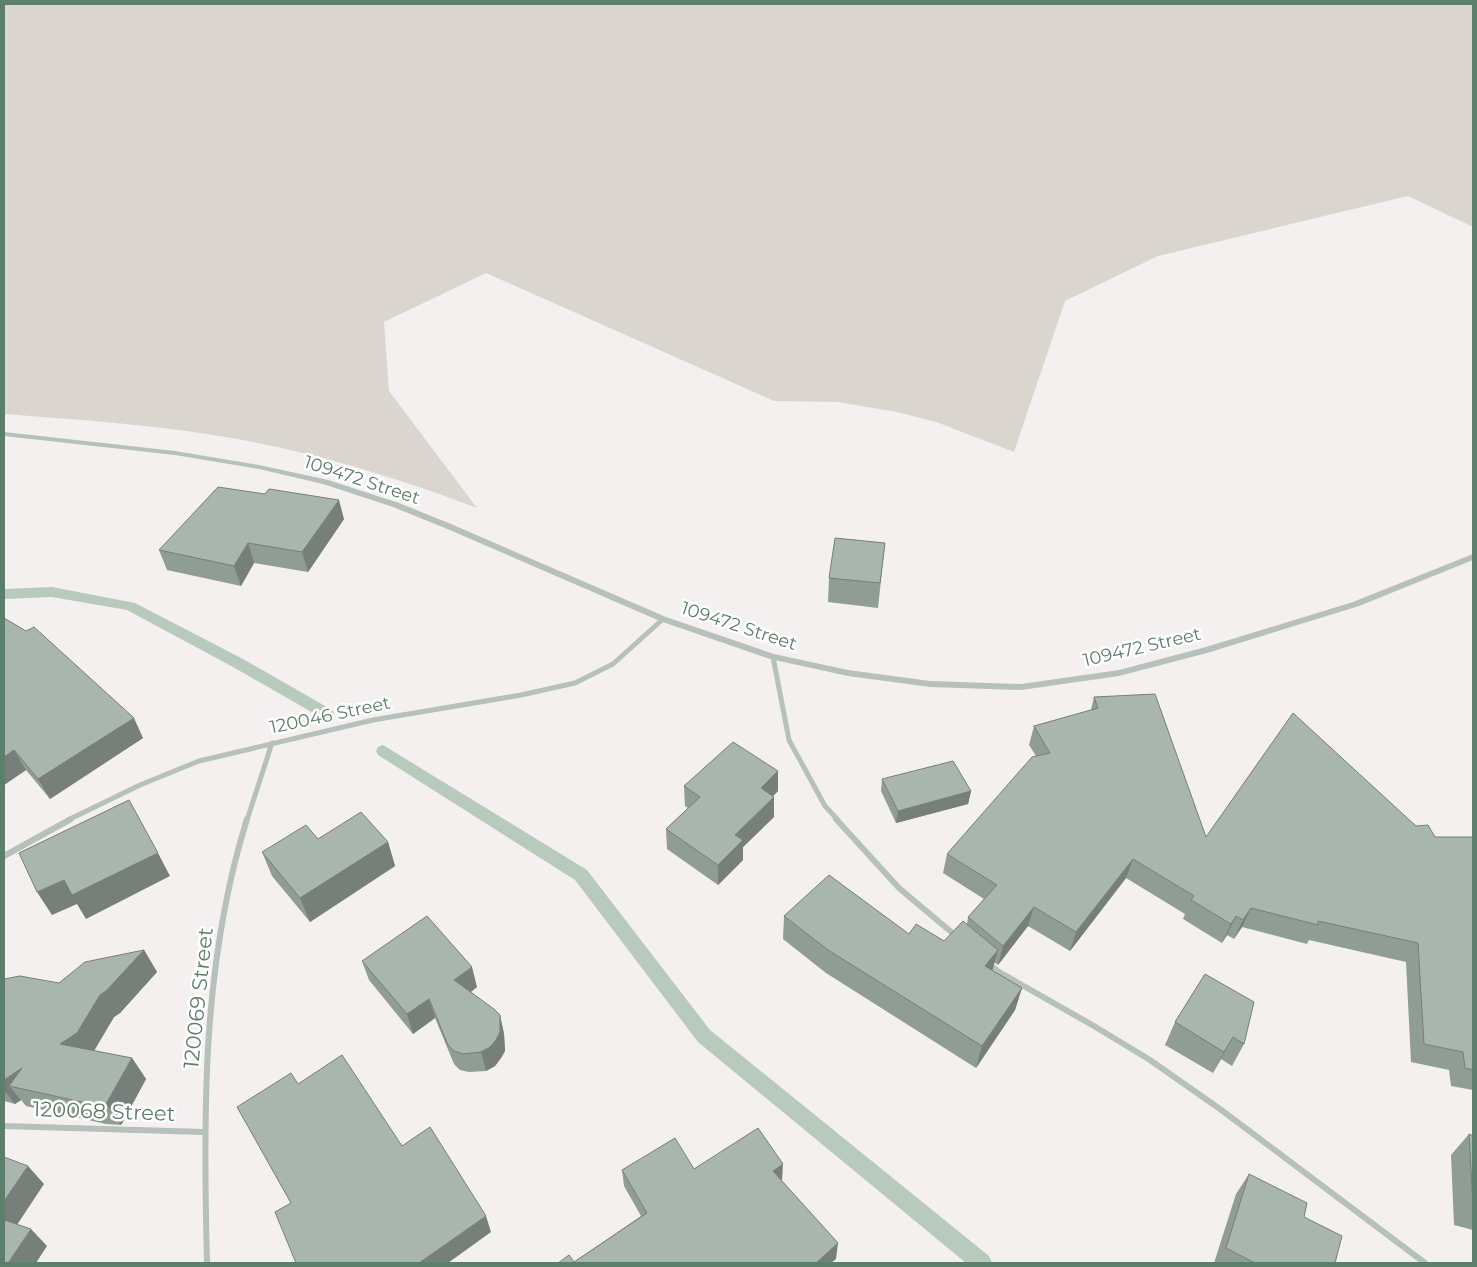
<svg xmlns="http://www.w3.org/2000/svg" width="1477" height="1267" font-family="Montserrat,sans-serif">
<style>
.green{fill:#dad6cf}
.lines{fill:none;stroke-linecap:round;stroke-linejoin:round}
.stream{fill:#b7cabc;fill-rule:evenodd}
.minor-far1{stroke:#b5c1ba;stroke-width:5}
.minor{stroke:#b5c1ba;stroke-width:6}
.tertiary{fill:#b5c1ba;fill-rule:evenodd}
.wall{fill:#909d95}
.shaded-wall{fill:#767f79}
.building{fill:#a8b6ad;stroke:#767f79}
.labels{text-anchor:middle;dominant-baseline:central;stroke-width:5;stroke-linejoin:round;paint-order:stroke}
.street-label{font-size:18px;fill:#5d7e6b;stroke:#fff}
.near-street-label{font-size:21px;fill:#5d7e6b;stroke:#fff}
</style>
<rect width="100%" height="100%" fill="#f5f0f0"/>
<path class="green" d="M4,4H1473V227L1408,196L1158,256L1065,301L1014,452L936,422L897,412L837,402L774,401L486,273L384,322L389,391L477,508C398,478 320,454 237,439C160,425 81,420 4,414Z"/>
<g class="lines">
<path class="stream" d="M52,587L135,603L243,659L332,710L334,714L332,718L327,719L322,718L233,667L127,610L52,597L4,599V589Z
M383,745L587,870L710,1030L989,1256L992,1263H966L698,1042L575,880L378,755L376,751L378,747Z"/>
<path class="minor-far1" d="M773,657L789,740L825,806L838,820
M68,820L140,785L199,761L373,720L521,695L575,683L613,664L663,619
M247,820L272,743"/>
<path class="minor" d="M836,819L899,888L956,936
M4,856L71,819
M989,964L999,972L1094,1026L1150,1060L1220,1109L1425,1263
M4,1126L203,1132
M207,1263C203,1113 202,963 247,819"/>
<path class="tertiary" d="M4,432L175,451L259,465L328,480L399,503L451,524L666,617L774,654L848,670L930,681L1021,684L1119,670L1206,647L1353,602L1473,554V560L1359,606L1207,653L1119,676L1021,690L930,687L848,676L770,659L660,621L445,528L393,507L323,484L259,469L175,455L4,436Z"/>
</g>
<path class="wall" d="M344,519L308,572L254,563L241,586L167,570L159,550Z
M885,543L878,608L828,602L829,578Z
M4,618L143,738L50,799L26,770L4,785Z
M1094,697L1206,837L1416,826L1435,837H1473V1090L1451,1086L1449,1070L1411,1062L1406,962L1309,940L1307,944L1242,927L1234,939L1227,935L1222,943L1183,919L1185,914L1126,878L1070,951L1028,926L998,965L994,962L992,970L1022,988L1015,1010L976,1068L826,973L783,939L784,916L909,934L944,941L967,924L968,917L984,899L943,873L947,854L1036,756L1029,745L1034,726L1091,710Z
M778,771V791L773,796L774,817L743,847V860L718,885L667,849L666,829L688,808L685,806L684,786Z
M882,779L971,791L968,804L896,823L881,791Z
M388,842L395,866L310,922L272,876L262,852Z
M144,950L157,972L120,1013L114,1017L94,1051L132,1058L146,1079L121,1125L106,1124L26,1106L21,1100L15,1104L4,1101V979L59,983Z
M362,961L477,987L471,992L500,1015L504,1034L505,1051L501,1058L495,1066L486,1071L469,1072L460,1070L454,1064L435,1018L413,1034L369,980Z
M1205,974L1244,1044L1232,1066L1221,1059L1213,1073L1165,1045L1175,1022Z
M1469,1134L1473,1136V1230L1454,1225L1451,1155Z
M694,1169L782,1181L836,1259L574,1262L641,1216L624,1186L622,1170Z
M1249,1174L1304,1217L1335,1263H1214L1236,1194Z"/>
<path class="shaded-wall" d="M339,500L344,519L308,572L302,552Z
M248,543L254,563L241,586L234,566Z
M134,718L143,738L50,799L38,779Z
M14,750L26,770L4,785V757Z
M778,771V791L761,808V788Z
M971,791L968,804L896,823L898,811Z
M774,797V817L743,847V860L718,885V865L735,835Z
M388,842L395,866L310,922L300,898Z
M158,853L170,876L86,919L77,904L52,915L37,892L64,880Z
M1133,859L1126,878L1070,951L1076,932Z
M1034,907L1028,926L998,965L1003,946Z
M1251,908L1242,927L1234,939L1243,920Z
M1236,916L1227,935L1222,943L1231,924Z
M144,950L157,972L120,1013L114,1017L92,1054L60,1044L100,995Z
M998,950L992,972L985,966Z
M472,967L477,987L460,1000L454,980Z
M1022,988L1015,1010L976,1068L982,1046Z
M429,999L435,1018L413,1034L407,1014Z
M500,1015L504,1034L505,1051L501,1058L495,1066L486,1071L481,1052Z
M1233,1037L1221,1059L1213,1073L1224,1052Z
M132,1058L146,1079L121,1125L106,1104Z
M22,1068L9,1086L21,1100L15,1104L4,1090V1080Z
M783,1164L782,1181L773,1171Z
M28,1166L44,1184L11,1234L4,1227V1201Z
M486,1216L491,1232L448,1263H419Z
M31,1229L47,1246L36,1263H8Z
M838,1243L836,1259L831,1263H816Z"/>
<path class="building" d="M218,487L265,494L269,489L339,500L302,552L248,543L234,566L159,550Z
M835,538L885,543L880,583L829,578Z
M4,618L26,631L34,627L134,718L38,779L14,750L4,757Z
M1155,694L1206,837L1293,713L1416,826L1428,825L1435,837H1473V1070L1465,1068L1463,1052L1424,1044L1418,943L1318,921V925L1251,908L1243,920L1236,916L1231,924L1191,900L1194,896L1133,859L1076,932L1034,907L1003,946L968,917L997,885L947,854L1032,757L1050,753L1034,726L1098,708L1094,697Z
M733,742L778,771L761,788L774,797L735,835L743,840L718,865L666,829L700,797L684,786Z
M953,761L971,791L898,811L882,779Z
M129,800L158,853L72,895L64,880L37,892L19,853Z
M361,812L388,842L300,898L262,852L306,825L318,839Z
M829,875L909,934L916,924L944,941L963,921L998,950L985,966L1022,988L982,1046L828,950L784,916Z
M427,916L472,967L454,980L494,1009L500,1015V1032L496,1040L490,1047L481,1052L463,1054L454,1051L448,1045L429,999L407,1014L362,961Z
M144,950L106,991L100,995L77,1033L60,1044L132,1058L106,1104H91L9,1086L22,1068L4,1080V979L20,976L59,983L85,962Z
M1205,974L1254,1002L1244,1044L1233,1037L1224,1052L1175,1022Z
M342,1055L402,1146L430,1127L486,1216L419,1263H296L275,1212L291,1203L237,1107L291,1073L298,1084Z
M758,1128L783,1164L773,1171L838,1243L816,1263H558L569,1255L574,1262L647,1213L622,1170L675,1138L694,1169Z
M1469,1134L1473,1136V1205Z
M4,1157L28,1166L4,1201Z
M1249,1174L1307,1203L1304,1217L1342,1236L1335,1263H1255L1226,1248Z
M4,1220L31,1229L8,1263H4Z"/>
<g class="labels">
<g class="street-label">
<text transform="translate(362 480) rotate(18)">109472 Street</text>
<text transform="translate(739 626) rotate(18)">109472 Street</text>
<text transform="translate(1142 647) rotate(-13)">109472 Street</text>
<text transform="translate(330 715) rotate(-12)">120046 Street</text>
</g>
<g class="near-street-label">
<text transform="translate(198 998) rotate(-84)">120069 Street</text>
<text transform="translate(104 1111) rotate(2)">120068 Street</text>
</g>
</g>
<rect width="1477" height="1267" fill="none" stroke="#5d7e6b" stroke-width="10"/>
</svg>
